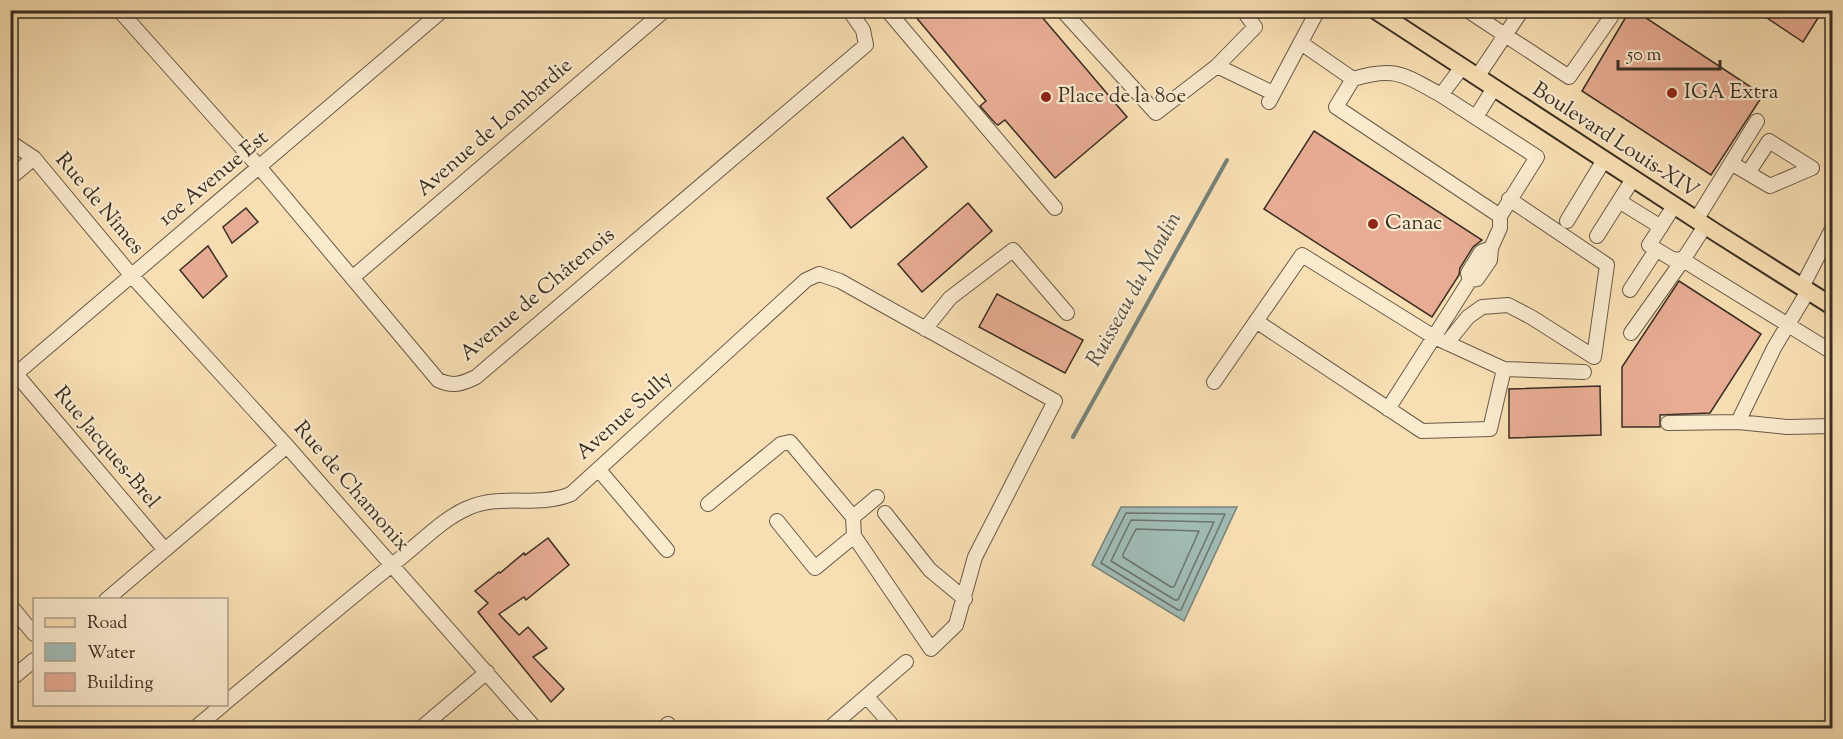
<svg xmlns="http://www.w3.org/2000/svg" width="1843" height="739" font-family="'Sorts Mill Goudy',serif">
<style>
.water{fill:#a0bbb5;stroke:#77837b;stroke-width:1.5}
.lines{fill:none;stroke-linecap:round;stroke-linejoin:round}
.shore{stroke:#6c746c;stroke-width:1.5}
.stream{stroke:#77837b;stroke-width:4}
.building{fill:#e7ac93;stroke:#392e23;stroke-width:1.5}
.minor-casing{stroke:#695a47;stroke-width:16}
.major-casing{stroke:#392e23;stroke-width:20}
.minor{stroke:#faeace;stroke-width:14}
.major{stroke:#f8dfb3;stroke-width:16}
.poi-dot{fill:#8f2418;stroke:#faeace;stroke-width:2}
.labels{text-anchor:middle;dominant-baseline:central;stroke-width:4.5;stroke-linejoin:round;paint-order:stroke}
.poi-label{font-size:21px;fill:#392e23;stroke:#faeace;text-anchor:start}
.street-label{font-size:21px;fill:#392e23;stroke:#faeace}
.water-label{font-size:22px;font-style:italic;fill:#535148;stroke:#faeace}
</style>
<rect width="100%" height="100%" fill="#f8dfb3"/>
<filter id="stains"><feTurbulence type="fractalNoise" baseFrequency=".00333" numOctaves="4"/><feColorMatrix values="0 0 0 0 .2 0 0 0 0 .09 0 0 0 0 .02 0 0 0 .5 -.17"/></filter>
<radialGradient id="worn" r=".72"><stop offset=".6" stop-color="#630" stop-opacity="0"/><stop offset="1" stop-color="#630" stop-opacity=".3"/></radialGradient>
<path class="water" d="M1121,507H1237L1184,621L1092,565Z"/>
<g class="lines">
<path class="shore" d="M1126,513L1225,514L1181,610H1178L1101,563Z
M1131,520L1214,522L1178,600H1175L1111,561Z
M1136,529L1199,531L1174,587H1171L1123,557V554Z"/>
<path class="stream" d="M1073,437L1227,160"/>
</g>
<path class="building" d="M910,10H1036L1127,117L1055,178L1005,120L998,125L995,123L980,106L986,101Z
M1630,10H1634L1763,95L1711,175L1582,91Z
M1755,10H1823L1803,42Z
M1314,131L1482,240L1473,247L1460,268L1459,275L1432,317L1264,209Z
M903,137L927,167L851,228L827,198Z
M968,203L992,231L922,292L898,264Z
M246,208L258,222L232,243L223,227Z
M208,246L227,276L203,298L180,270Z
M1679,281L1761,334L1710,413L1660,415V427H1622V367Z
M997,294L1083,340L1065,373L979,327Z
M1600,386L1601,435L1509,438V389Z
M548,538L569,565L526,600L524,597L499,614L519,635L528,627L547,648L533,657L564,689L551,702L478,612L488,603L475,591L499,572L500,573L524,553L525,555Z"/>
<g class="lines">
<g class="minor-casing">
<path id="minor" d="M119,10L260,168L438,380C452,387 462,384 476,377L866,45L863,30L849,10
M887,10L1055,208
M1062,10L1156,113L1217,66L1273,93
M1467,10L1569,77L1611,17L1601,10
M1301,43L1353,79L1336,107L1500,216
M1217,66L1255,27L1243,10
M1462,67L1441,95L1537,157L1500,216V228L1491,248L1490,260L1477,279L1470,280
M1477,77L1522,10
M1353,79C1396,66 1404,75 1441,95
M1269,102L1318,10
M1476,117L1494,88
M10,142L34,158L132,276L287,446L535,728
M1731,163L1770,186L1812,168L1769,141L1748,173
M10,178L34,158
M1619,201L1661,227
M1696,220L1757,121
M1567,221L1604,160
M1705,226L1683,260L1832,352
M1597,236L1633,179
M352,278L665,10
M1802,287L1832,229
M1630,290L1656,250
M1808,291L1774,348L1738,422L1787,427L1832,426
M1256,321L1422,431L1490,429L1504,369L1434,337L1388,409
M925,329L950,298L1013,250L1067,313
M1631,333L1683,260L1672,259L1649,245L1674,206
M1447,343L1468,317L1482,307L1508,305L1531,317L1594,357L1607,265L1509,199
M1504,369L1584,372
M16,374L165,550
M10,379L443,10
M1214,382L1302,255L1434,337L1470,280L1468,273L1481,252L1491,248
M1668,423L1738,422
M599,470L667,550
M885,513L930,570L965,599
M853,517L877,497
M777,521L815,568L854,536
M106,600L287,446
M10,605L34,634
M10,680L34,660
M867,697L890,723L885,728
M226,702C285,654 342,604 402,557C423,540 444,518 468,508C501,493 537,508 571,494L806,280L819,274L840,281L1055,401L975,557L956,625L931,649L854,536L853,517L790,442L781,444L708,504
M195,728L224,704
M421,728L487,672
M664,728L668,724
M836,728L833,725L906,662"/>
</g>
<g class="major-casing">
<path id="major" d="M1375,10L1715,232L1832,306"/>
</g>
<use href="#minor" class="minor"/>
<use href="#major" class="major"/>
</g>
<g class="poi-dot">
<circle cx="1672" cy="93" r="6"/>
<circle cx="1046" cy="97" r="6"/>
<circle cx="1373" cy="224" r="6"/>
</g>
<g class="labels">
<g class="poi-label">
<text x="1684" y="93">IGA Extra</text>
<text x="1058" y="97">Place de la 80e</text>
<text x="1385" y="224">Canac</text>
</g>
<g class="street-label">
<text transform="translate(495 128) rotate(-41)">Avenue de Lombardie</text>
<text transform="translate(1615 141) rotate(33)">Boulevard Louis-XIV</text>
<text transform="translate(214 179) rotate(-40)">10e Avenue Est</text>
<text transform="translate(99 204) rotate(50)">Rue de Nîmes</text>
<text transform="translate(538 295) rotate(-40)">Avenue de Châtenois</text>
<text transform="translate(625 416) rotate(-42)">Avenue Sully</text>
<text transform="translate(106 448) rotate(50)">Rue Jacques-Brel</text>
<text transform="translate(351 487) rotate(49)">Rue de Chamonix</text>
</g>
<g class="water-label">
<text transform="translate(1135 290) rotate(-61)">Ruisseau du Moulin</text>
</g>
</g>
<rect width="1843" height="739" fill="none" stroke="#f8dfb3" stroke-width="36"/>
<rect x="12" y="12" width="1819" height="715" fill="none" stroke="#392e23" stroke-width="3"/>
<rect x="18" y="18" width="1807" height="703" fill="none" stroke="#392e23" stroke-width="1.5"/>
<rect x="33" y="598" width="195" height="108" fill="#faeace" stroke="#ad9f8a" stroke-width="1.5"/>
<rect x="45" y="618" width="30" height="9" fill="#f8dfb3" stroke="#ad9f8a" stroke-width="1.5"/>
<text x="87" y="628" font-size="18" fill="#392e23">Road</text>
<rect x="45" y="643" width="30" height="18" fill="#a0bbb5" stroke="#ad9f8a" stroke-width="1.5"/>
<text x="87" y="658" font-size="18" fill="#392e23">Water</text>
<rect x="45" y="673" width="30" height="18" fill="#e7ac93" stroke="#ad9f8a" stroke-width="1.5"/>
<text x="87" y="688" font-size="18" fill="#392e23">Building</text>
<path d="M1618 60v9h102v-9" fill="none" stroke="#392e23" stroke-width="3"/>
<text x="1627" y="60" font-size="18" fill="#392e23" stroke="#faeace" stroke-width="4.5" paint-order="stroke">50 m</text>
<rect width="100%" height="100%" filter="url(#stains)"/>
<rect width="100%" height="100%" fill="url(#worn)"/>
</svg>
